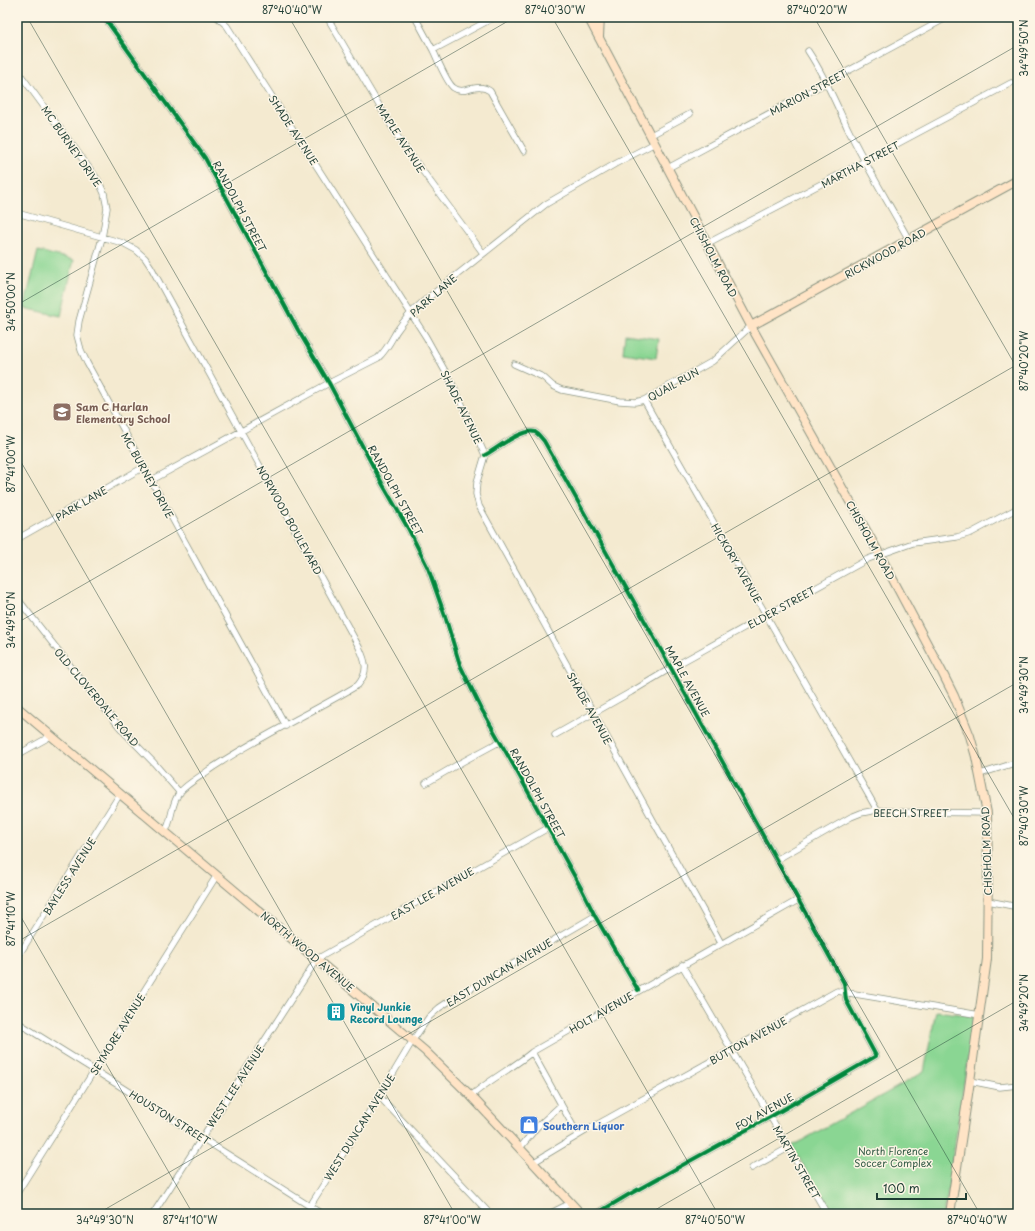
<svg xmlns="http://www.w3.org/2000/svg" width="1035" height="1231" font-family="'Playpen Sans',sans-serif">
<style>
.green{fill:#8ad693;stroke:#548a64}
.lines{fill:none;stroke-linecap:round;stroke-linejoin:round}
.street-casing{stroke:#8a9482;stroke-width:7}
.secondary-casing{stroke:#8a9482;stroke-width:10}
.street{stroke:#fff;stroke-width:5.5}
.secondary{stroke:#ffe4c6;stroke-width:8}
.cycleway-casing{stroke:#fcf5e5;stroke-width:6}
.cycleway{stroke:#00873e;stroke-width:4}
.ticks{fill:none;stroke:#1f3d34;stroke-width:1;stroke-opacity:0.45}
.labels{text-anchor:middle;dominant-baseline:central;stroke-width:3;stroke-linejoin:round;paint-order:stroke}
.street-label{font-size:10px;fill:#1f3d34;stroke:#fcf5e5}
.education-label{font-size:10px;font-weight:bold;fill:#785e54;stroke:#fcf5e5;text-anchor:start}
.culture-label{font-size:10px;font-weight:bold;fill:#0d838f;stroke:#fcf5e5;text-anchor:start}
.shop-label{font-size:10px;font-weight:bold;fill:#366cbe;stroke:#fcf5e5;text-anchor:start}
.park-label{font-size:10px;fill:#345c47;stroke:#fcf5e5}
.neatline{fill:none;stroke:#1f3d34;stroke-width:1.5}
.ticks-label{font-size:10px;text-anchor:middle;fill:#1f3d34}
</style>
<rect width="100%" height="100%" fill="#fcf5e5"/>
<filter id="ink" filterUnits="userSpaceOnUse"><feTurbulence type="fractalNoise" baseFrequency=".025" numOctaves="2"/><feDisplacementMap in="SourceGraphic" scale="8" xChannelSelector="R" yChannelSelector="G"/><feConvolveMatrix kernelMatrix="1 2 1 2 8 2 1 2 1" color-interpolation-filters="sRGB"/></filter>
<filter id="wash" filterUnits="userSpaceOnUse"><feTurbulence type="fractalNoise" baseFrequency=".012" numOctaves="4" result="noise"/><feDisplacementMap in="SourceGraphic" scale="16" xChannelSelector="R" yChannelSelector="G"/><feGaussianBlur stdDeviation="0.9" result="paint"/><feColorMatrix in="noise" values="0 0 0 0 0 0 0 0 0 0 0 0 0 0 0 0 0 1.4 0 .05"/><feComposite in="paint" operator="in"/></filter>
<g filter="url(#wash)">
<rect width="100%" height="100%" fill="#f4ead0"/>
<path class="green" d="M38,251L74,260L61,316L24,308Z
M625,334L659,339L656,358L623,353Z
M936,1011L974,1016L947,1197L943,1214H832L792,1146L924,1072Z"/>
</g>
<g filter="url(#ink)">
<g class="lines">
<g class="street-casing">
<path id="street" d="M104,17L205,158L298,330L329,383L383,485L409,530L428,568L445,616L460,665L482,710L515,768L581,888L595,916L638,990
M217,17L227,26L239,45L426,337L455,389L485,455L477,482L476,494L479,506L721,943
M327,17L399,139L483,253
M415,17C421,28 427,39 433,50C437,58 447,84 454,88C465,96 476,81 490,91L524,151
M433,50L495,17
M808,51C824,75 835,101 847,127C866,166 888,202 909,240
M17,70L98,180L104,193L107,208L102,238L79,321L77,335L81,350L87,363L286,726
M651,135L690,114
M668,168L948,17
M17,213L123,243L136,250L145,258L151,267L359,647C366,662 369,671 358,685C310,714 256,738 209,770C200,777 188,783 180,792C170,804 173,820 165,832
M708,243L865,161L1011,83
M514,364L543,377L553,386L562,390L620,401L635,402L644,400L713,361L751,326
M644,400L877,810
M485,455C496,449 523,428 535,432C539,434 541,438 544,441L671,668L844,983L846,1000L876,1056L770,1117L628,1195L596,1214
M152,480L329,383L378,358C386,351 391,341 396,332C404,320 413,310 424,301L546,204L615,164L655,143
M17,539L144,467
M17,598L90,691L123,731L154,763L180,793
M555,735L631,692L671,668L868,559L913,543L957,537L971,533L1018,508
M17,755L51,736
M980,774L1018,762
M426,783L462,762L499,742
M776,860L851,817L861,813L877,810L903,812L987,813
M988,901L1018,907
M17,958L120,794
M682,965L827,1214
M17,1022L118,1085L322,1214
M532,1052L578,1135
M970,1081L1000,1087L1018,1085
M379,1096L490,1214
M471,1096C490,1079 513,1068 532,1052L798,900
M520,1148L537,1127L561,1105
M534,1162L589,1129L837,991L980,1015
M752,1168L788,1148
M17,1193L217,875
M153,1214L317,959L548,828
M305,1214L388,1082L413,1040L429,1017L439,1008L451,1000L595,916
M549,1214L571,1203"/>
</g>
<g class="secondary-casing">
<path id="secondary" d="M588,17L751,326L880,555L941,670L954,696L970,736L976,757L987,813L988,865L987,959L970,1081L950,1214
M599,37L600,17
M751,326L1018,180
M17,707L425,1051L471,1096L581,1214"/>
</g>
<use href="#street" class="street"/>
<use href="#secondary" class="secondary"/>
<g class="cycleway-casing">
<path id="cycleway" d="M104,17L205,158L298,330L329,383L383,485L409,530L428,568L445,616L460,665L482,710L515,768L581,888L595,916L638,990
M485,455C496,449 523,428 535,432C539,434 541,438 544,441L671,668L844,983L846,1000L876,1056L770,1117L628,1195L596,1214"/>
</g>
<use href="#cycleway" class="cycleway"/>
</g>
</g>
<path class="ticks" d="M27,17L718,1214M289,17L980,1214M552,17L1018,825M814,17L1018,370M17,305L515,17M17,455L455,1214M17,623L1018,45M17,910L193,1214M17,942L1018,364M97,1214L1018,682M648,1214L1018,1000"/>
<defs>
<g id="school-square" transform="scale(1)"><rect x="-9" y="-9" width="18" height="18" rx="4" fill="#8d6e63" stroke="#fcf5e5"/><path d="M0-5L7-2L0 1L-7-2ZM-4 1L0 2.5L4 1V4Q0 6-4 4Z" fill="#fff"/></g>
<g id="building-square" transform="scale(1)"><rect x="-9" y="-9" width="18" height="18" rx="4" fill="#0f9aa8" stroke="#fcf5e5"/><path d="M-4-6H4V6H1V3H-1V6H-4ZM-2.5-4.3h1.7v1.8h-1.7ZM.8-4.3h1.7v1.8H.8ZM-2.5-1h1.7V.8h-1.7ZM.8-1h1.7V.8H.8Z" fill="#fff"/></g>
<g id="shop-square" transform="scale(1)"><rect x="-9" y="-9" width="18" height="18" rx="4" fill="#3f7fe0" stroke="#fcf5e5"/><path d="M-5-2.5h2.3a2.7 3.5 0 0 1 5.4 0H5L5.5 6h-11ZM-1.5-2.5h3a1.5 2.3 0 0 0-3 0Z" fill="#fff"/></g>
</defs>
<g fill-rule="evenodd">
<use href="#school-square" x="62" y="412"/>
<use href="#building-square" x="336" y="1012"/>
<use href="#shop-square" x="529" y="1125"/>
</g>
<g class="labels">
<g class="street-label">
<text transform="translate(808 92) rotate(-28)">MARION STREET</text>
<text transform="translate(294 130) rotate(57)">SHADE AVENUE</text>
<text transform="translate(401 138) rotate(57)">MAPLE AVENUE</text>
<text transform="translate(72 146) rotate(55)">MC BURNEY DRIVE</text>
<text transform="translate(860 164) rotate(-28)">MARTHA STREET</text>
<text transform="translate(240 206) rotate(62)">RANDOLPH STREET</text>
<text transform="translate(885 253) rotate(-29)">RICKWOOD ROAD</text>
<text transform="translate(714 257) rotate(62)">CHISHOLM ROAD</text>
<text transform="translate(433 295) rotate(-41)">PARK LANE</text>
<text transform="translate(673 384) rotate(-29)">QUAIL RUN</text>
<text transform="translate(462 407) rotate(64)">SHADE AVENUE</text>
<text transform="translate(148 475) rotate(61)">MC BURNEY DRIVE</text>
<text transform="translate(396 490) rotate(61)">RANDOLPH STREET</text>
<text transform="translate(81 503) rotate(-30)">PARK LANE</text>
<text transform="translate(290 520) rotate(61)">NORWOOD BOULEVARD</text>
<text transform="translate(871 540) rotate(61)">CHISHOLM ROAD</text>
<text transform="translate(737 563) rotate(60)">HICKORY AVENUE</text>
<text transform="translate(781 607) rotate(-29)">ELDER STREET</text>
<text transform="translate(688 681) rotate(61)">MAPLE AVENUE</text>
<text transform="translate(97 697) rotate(50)">OLD CLOVERDALE ROAD</text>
<text transform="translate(590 708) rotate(61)">SHADE AVENUE</text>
<text transform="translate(538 793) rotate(61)">RANDOLPH STREET</text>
<text x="911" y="812">BEECH STREET</text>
<text transform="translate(986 851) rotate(-92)">CHISHOLM ROAD</text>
<text transform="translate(69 876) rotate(-58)">BAYLESS AVENUE</text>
<text transform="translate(432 893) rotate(-30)">EAST LEE AVENUE</text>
<text transform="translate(308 951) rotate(40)">NORTH WOOD AVENUE</text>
<text transform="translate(499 972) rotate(-31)">EAST DUNCAN AVENUE</text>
<text transform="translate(601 1012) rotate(-30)">HOLT AVENUE</text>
<text transform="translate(117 1034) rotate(-58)">SEYMORE AVENUE</text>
<text transform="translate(748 1040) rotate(-29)">BUTTON AVENUE</text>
<text transform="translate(235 1086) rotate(-57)">WEST LEE AVENUE</text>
<text transform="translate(764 1111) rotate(-29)">FOY AVENUE</text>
<text transform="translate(170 1117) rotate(32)">HOUSTON STREET</text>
<text transform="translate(359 1127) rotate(-58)">WEST DUNCAN AVENUE</text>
<text transform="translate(797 1162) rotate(60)">MARTIN STREET</text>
</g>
<g class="education-label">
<text x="76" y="406">Sam C Harlan<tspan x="76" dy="12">Elementary School</tspan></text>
</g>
<g class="culture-label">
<text x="350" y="1006">Vinyl Junkie<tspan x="350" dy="12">Record Lounge</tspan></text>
</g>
<g class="shop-label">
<text x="543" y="1125">Southern Liquor</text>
</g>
<g class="park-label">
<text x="893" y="1150">North Florence<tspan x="893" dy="12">Soccer Complex</tspan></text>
</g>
</g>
<rect width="1035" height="1231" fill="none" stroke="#fcf5e5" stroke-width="44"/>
<path d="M877 1193v6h89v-6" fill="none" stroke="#1f3d34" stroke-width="2"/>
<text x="883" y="1193" font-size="12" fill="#1f3d34" stroke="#fcf5e5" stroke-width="3" paint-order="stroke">100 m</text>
<rect x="22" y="22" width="991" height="1187" class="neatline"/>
<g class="ticks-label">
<text x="292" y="14">87°40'40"W</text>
<text x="555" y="14">87°40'30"W</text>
<text x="817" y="14">87°40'20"W</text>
<text transform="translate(1024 48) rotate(-90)" y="4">34°49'50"N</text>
<text transform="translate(11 302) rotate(-90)" y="4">34°50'00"N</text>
<text transform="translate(1024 361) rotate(-90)" y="4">87°40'20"W</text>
<text transform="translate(11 464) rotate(-90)" y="4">87°41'00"W</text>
<text transform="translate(11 620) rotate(-90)" y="4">34°49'50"N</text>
<text transform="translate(1024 685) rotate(-90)" y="4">34°49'30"N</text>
<text transform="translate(1024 816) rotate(-90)" y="4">87°40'30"W</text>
<text transform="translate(11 919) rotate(-90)" y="4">87°41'10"W</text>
<text transform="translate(1024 1003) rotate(-90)" y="4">34°49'20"N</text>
<text x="105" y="1224">34°49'30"N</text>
<text x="190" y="1224">87°41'10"W</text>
<text x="452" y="1224">87°41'00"W</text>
<text x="715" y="1224">87°40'50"W</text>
<text x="977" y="1224">87°40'40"W</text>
</g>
</svg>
